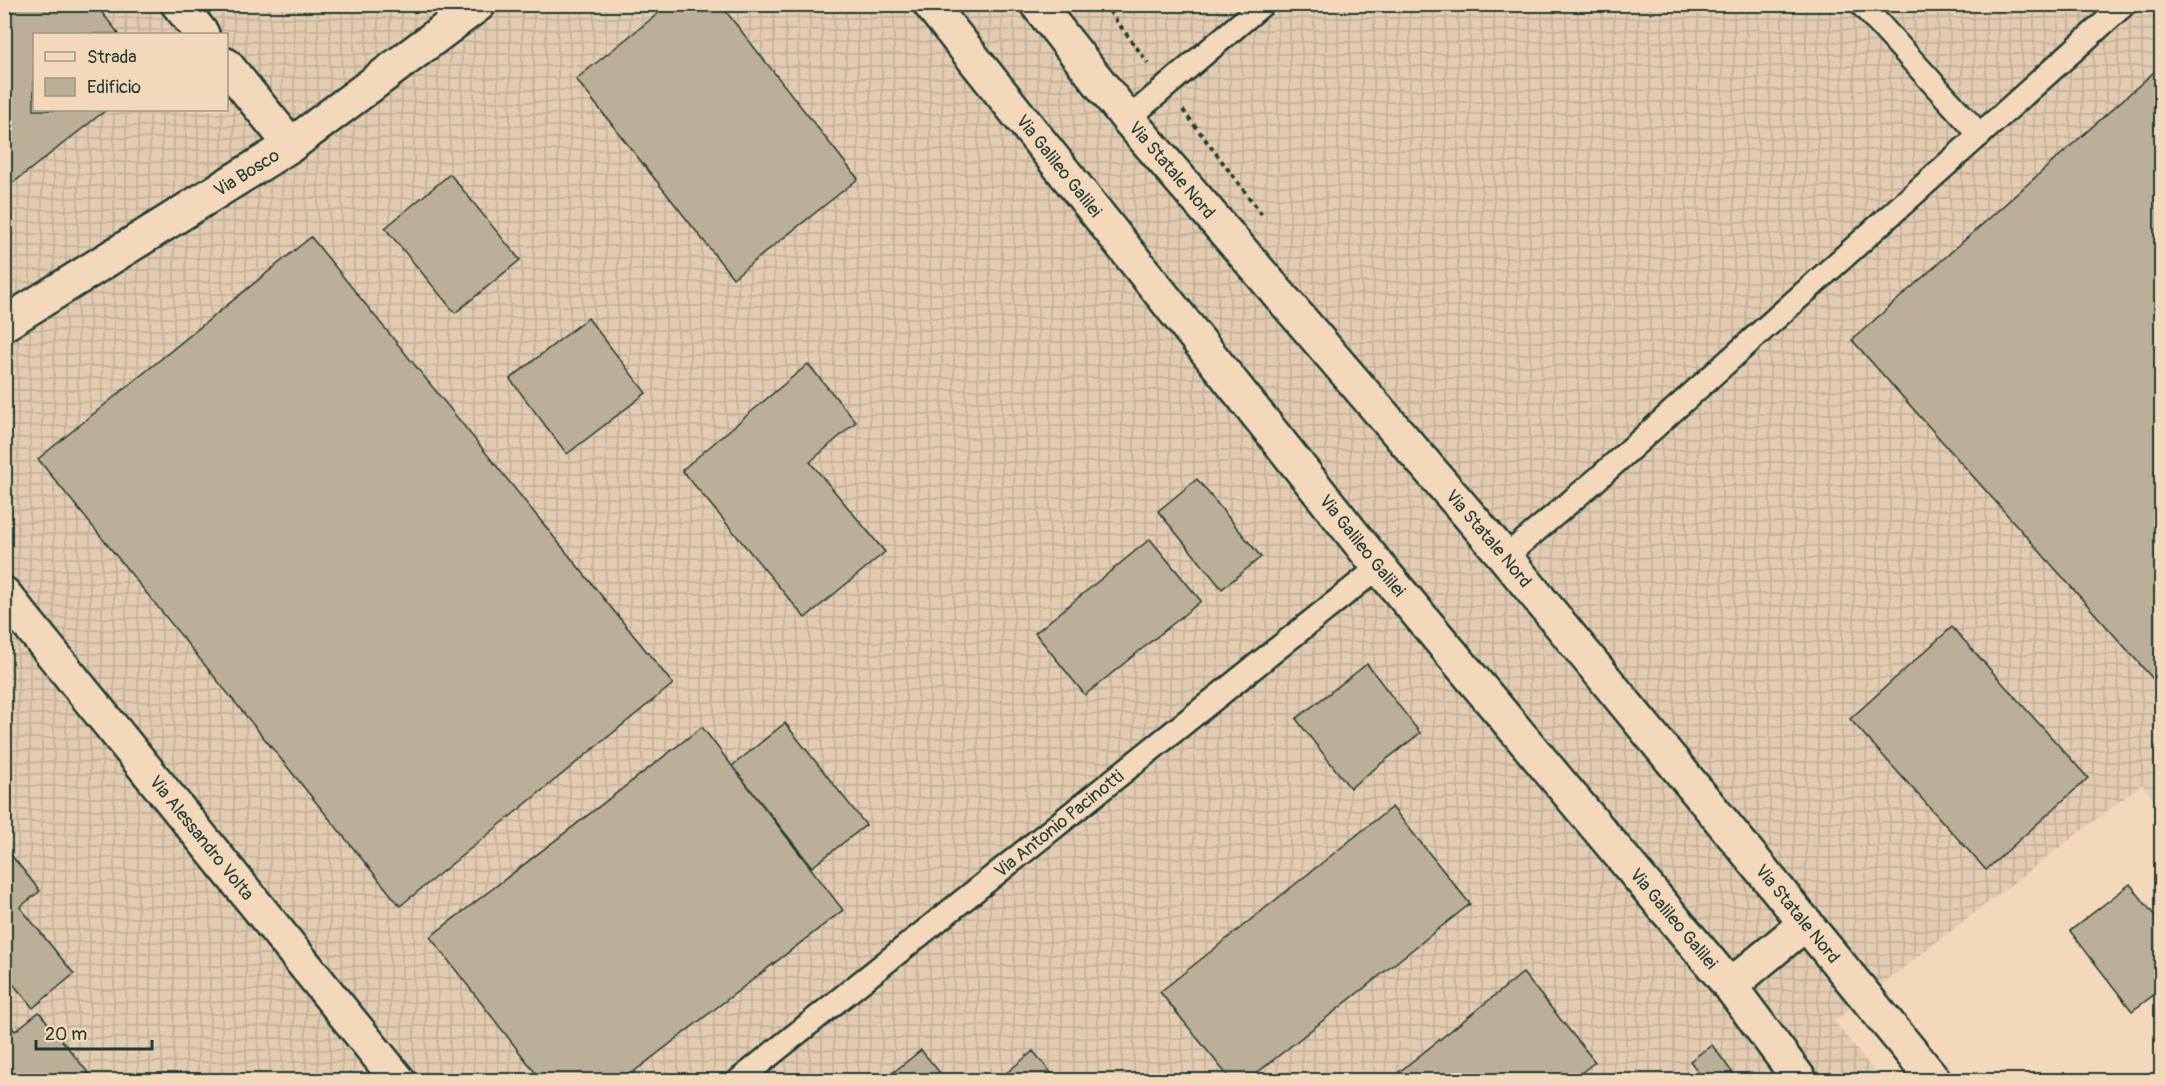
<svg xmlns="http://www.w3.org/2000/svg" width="2166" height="1085" font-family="Pangolin,sans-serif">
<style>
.industrial{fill:url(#industrial-grid);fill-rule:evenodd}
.building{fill:#bbaf97;stroke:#1f3d34;stroke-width:1.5}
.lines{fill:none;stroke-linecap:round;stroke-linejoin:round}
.service-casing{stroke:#1f3d34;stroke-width:27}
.minor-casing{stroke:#1f3d34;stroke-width:38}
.tertiary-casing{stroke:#1f3d34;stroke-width:38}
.primary-casing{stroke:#1f3d34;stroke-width:38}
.path{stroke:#1f3d34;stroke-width:4;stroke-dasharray:4.5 4.5;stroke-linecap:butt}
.service{stroke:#f4d8ba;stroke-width:22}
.minor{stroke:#f4d8ba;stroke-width:33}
.tertiary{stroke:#f4d8ba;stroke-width:33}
.primary{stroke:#f4d8ba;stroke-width:33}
.labels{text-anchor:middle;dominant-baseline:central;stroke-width:4.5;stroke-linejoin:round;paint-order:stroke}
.street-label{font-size:18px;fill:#1f3d34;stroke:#f4d8ba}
</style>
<defs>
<pattern id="industrial-grid" width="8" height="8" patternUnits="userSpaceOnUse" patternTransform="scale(1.5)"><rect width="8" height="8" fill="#e3ccb0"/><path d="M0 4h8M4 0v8" fill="none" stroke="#c2b098"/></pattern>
</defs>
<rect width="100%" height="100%" fill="#f4d8ba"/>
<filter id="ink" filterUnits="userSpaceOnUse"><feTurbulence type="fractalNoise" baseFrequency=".0167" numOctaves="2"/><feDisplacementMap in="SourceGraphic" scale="12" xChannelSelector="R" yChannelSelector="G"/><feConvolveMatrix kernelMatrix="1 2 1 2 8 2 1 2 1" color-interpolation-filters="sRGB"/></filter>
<g filter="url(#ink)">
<path class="industrial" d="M5,5H2161V809L2142,784L1834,1021L1881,1080H5ZM34,34H226V110H34Z"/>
<path class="building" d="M4,4H95L119,34H34V110H106L13,183L4,172Z
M670,4H720L858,179L733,278L576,79Z
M2162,65V689L1852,340Z
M450,174L520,260L455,313L385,228Z
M311,237L673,684L400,906L38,459Z
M588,318L646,393L567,454L510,379Z
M808,364L856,422L810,462L885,552L805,618L682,470Z
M1197,479L1261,557L1222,589L1158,511Z
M1150,539L1201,601L1085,695L1035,633Z
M1952,627L2088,778L1986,870L1850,719Z
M1367,664L1420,733L1350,788L1296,719Z
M785,723L866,825L812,867L732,766Z
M702,727L843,910L623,1080H541L430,937Z
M1392,807L1470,904L1248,1080H1231L1160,992Z
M8,851L40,891L20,907L74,974L33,1008L4,973V854Z
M2130,884L2162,925V989L2132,1011L2070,931Z
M1523,973L1595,1062L1572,1080H1389Z
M39,1012L94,1080H4V1018L15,1031Z
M1712,1045L1738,1080H1704L1690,1061Z
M921,1050L946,1080H884Z
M1033,1051L1057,1080H998Z"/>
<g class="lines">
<g class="service-casing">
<g id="service">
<path d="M1861,4L1980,135"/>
<path d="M1128,119L1263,4"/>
<path d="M1505,557L1595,481L2125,4"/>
<path id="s1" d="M739,1080L1379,567"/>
</g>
</g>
<g class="minor-casing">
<g id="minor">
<path d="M178,4L202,34"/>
<path id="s2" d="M930,4L1379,567L1730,986L1800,1080"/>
<path d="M226,65L291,145"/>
<path id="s3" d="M4,594L398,1080"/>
<path d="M1730,986L1806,923"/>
</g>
</g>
<g class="tertiary-casing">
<g id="tertiary">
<path id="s4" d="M4,324L291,145L479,4"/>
</g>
</g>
<g class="primary-casing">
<g id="primary">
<path id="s5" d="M1037,4L1128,119L1505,557L1934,1080"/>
</g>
</g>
<path class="path" d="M1104,4L1148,63
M1183,110L1264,217"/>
<use href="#service" class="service"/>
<use href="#minor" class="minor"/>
<use href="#tertiary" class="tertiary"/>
<use href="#primary" class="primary"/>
</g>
</g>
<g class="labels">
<g class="street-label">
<text stroke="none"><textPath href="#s2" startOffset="207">Via Galileo Galilei</textPath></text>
<text stroke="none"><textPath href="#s5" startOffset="214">Via Statale Nord</textPath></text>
<text stroke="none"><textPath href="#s4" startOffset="286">Via Bosco</textPath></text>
<text stroke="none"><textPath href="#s5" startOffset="700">Via Statale Nord</textPath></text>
<text stroke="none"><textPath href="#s2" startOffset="693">Via Galileo Galilei</textPath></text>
<text stroke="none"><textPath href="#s1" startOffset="410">Via Antonio Pacinotti</textPath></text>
<text stroke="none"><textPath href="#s3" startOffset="314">Via Alessandro Volta</textPath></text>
<text stroke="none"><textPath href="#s5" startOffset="1186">Via Statale Nord</textPath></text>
<text stroke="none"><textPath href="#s2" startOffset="1179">Via Galileo Galilei</textPath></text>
</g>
</g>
<rect width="2166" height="1085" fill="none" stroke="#f4d8ba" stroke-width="24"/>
<rect x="12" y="12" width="2142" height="1061" fill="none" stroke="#1f3d34" stroke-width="2" filter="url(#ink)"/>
<rect x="33" y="33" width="195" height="78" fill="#f4d8ba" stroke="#9f9a84" stroke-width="1.5"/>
<rect x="45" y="52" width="30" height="9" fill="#f4d8ba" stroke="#9f9a84" stroke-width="1.5"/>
<text x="87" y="63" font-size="18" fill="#1f3d34">Strada</text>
<rect x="45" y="78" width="30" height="18" fill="#bbaf97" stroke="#9f9a84" stroke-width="1.5"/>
<text x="87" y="93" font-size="18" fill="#1f3d34">Edificio</text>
<path d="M36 1040v9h116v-9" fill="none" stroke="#1f3d34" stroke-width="3"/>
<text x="45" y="1040" font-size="18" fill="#1f3d34" stroke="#f4d8ba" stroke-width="4.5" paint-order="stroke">20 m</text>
</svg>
